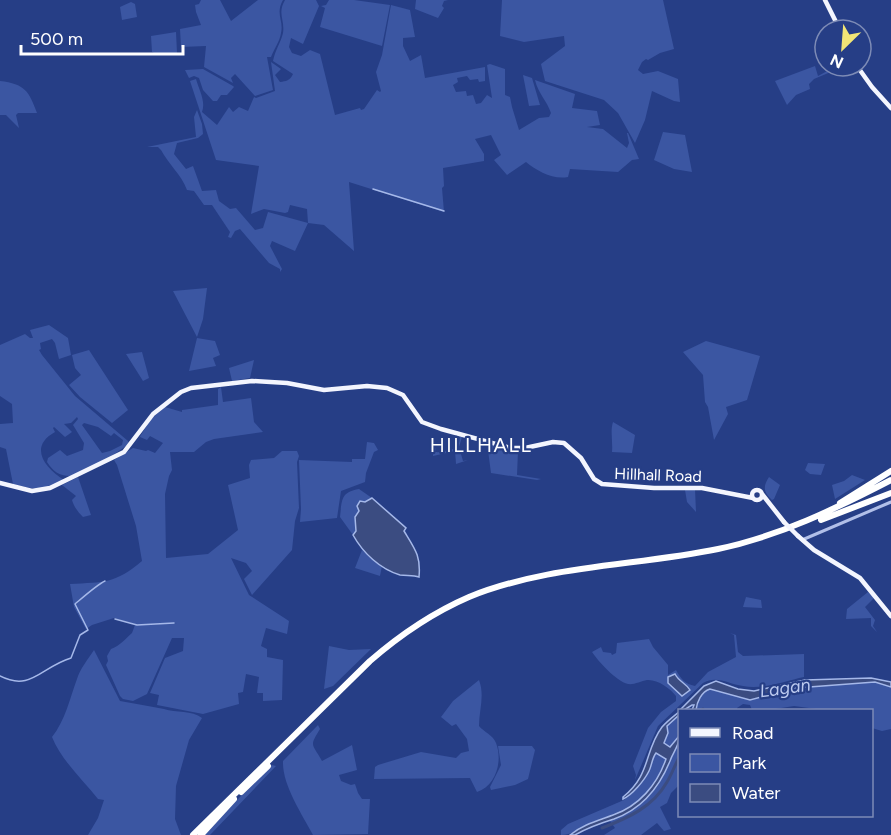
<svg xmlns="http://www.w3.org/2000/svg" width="891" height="835" font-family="Figtree,sans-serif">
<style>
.green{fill:#3b56a2;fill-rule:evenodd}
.water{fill:#3b4c81;stroke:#a5b8e9;stroke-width:1.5}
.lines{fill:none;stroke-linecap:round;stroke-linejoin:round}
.stream{stroke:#a5b8e9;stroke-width:1.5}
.canal{stroke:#3b4c81;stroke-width:3}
.minor{stroke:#b1bfe8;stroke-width:3}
.major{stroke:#f3f5fe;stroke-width:4.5}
.highway{stroke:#fff;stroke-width:6}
.major-bridge{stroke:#f3f5fe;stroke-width:4.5}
.labels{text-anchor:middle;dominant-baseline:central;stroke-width:4.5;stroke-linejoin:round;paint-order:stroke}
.street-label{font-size:16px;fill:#fff;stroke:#263e86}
.water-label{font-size:18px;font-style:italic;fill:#bccaef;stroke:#263e86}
.quarter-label{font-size:20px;letter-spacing:1.5px;fill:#fff;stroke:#263e86}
</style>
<rect width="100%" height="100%" fill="#263e86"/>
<path class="green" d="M201,0H220L231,21L258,0H283C275,14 284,21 281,33C280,41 274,49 271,57H267L273,90L255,96L235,74L231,78L233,83L204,67L206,46L181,47L180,29L201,25L196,12L195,5L199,4Z
M285,0H316L319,6L303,44L291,38L289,47L292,53L301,56L310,50L320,54L335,115L360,108L361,110L364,109L377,90L380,92L381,91L376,72L382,55L391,5L410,10L415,37L403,38V46L410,61L421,55L425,78L485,67V81L479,82L478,79L470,80L467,76L457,78L458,82L453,85L456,92L466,91L467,96L473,95L476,104L481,103L487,95L492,98L487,65L490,64L505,69V95L510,97L512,107L519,130L539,118L549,117L551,113C547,101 538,93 535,80L575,94L572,108L597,111L600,125L587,127L603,129L627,148L629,143L627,133H628L639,159L632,160L618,172L570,169L568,177C553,180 537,171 526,162L507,175L494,160L501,155L491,135L475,139L484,154V161L443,168L444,186L442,188L444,212L349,182L354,251L324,225L308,223L295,251L272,241L270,246L282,269L280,272V269L269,263L240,229L235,231L231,238L228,237L230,232L212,205H204L194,191L187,190C181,174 169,165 161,150L158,147H147L196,137L194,117L197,110L202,124L203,134L198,138L177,143L174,154L186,169L193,166L202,191L216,190L219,201L230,209L236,208L255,230L263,228L268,212L308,223L307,209L290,205L288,212L285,213L264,209L251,214L259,166L216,160L190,81L196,79C199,90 206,101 202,112L217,125L229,107L233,112L239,107L248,111L254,97L256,98L275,91L271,62L281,69L275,75L280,82C286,81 290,81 293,74L273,61C275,50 281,42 283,33C285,19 277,14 285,0Z
M329,0H354L390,5L382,46L320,27L325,8L321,6L326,5Z
M416,0H448L444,1L442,6L444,8L438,18L415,9Z
M502,0H663L674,49L660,53L648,60L646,59L642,62L638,70L643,74L658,71L678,79L680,102L674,101L652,91L645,120L635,143L618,113L604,100L545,81L541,64L565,46L564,36L524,42L500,36Z
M131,2L135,4L137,17L122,20L120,7Z
M176,32L177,53L158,55L152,52L151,36Z
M815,66L818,76L831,69L833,71L814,79L809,84L810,89L796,95L787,105L775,81Z
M203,69L233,86L234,87L227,95H221L217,101H213L203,90L199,78L194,76L189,78L185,70Z
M523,75L532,78L540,105L529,106Z
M0,81C25,84 29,91 37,113H18L16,115L19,128L6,115H0Z
M663,132L685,135L692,172L674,169L654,160Z
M207,288L203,319L197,337L173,291Z
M49,325L68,338L71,355L59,359L55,343L52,339L40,343L41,349L39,350L42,355L75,396L128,441L129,443C122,451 79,476 70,476C59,476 53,471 47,462L48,458L60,450L67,456L83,450L84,443L73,425L78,419L77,417L71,423L64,424L72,432L65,437L54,427L53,428L55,432C28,447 45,468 64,480C41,491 36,490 13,484L6,449L0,447V424L13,423L12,404L0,396V345L25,334L30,338H33L30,330ZM84,423L98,427L111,436L114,433L123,440L122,445L110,451L102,453L82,425Z
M197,338L215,341L220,355L213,358L216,366L189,371Z
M706,341L760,356L747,400L726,407L728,414L714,440L708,407L705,402L703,375L683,352Z
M89,350L128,410L112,423L80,397L69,385L81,375L75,368L72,355Z
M142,352L149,378L143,381L126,354Z
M254,360L250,378L232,381L229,368Z
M221,387L223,402L251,398L254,422L263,432L214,439L206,442L194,452H170L172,470L169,476L165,494L166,558L208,554L238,530L228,485L250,478L249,465L251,460L274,458L282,451H297L299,456L297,462L299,508L295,521L292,550L252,595L244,579L252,571L246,563L231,558L249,595L289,621L287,634L266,628L261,646L267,649V657L283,660L282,700L263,701V693H257L259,677L246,674L243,692L238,693L239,704L203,714L157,705L159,695L150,693L165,658L183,651L184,638H172L147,694L133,701L123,699L120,696L106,665L108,661L107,656L111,649C121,645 125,639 132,633L135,625L178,623L139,625L114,618L92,625L86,629L74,607L70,584C104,582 115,584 142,561L136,526L117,465L114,460L133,448L146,451L148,450L155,453L163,443L150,436L147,440L140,437L134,446L151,419L165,407L182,412V410L218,405V389Z
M613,422L635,435L632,453L612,452C613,442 610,431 613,422Z
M460,437H462L459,447L463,461L468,460L456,464L455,451L433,456V449L436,448L435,452C446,453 449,448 458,449Z
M367,442L374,443L378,450L374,452L366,473L365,482L341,491L337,518L300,522L301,509L299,460L352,462V459H365Z
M487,443L518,451L517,475L541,479L537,480L491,473Z
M808,463L825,464L821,475L810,474L805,470Z
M852,475L865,480L835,499L832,485L844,481Z
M78,477L91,515L83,517C78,512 74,507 72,500L76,496L62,485Z
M769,477L780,485L774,499L772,500C763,492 763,486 769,477Z
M359,489L372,498C358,507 353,516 356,532L353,535L340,517C342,501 340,492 359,489Z
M695,489L696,512L687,502L685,490Z
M362,550L382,566L380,576L355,568Z
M868,592L875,597L865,607L875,620L873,626L877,632L871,626V618L846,619L847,609Z
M746,597L761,600L762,608L743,607Z
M730,633L736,635L738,652L743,656L804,654V677C785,681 762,690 743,686C728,684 717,675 703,683L658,726L635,780L636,775L633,766L648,728L661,712L676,701V696C670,688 657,679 647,680C641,681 634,685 628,684C616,681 598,661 592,652L601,647L603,652L611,653L612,655L616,653L617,643L649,639L653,647L668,665V675L676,670C681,679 685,684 695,686L708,672L736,657L734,635ZM675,674L679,681L682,696L672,687L668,679Z
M329,646L349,650L371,649L333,686L324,689Z
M94,650L120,701C135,704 150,706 164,709C176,713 192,710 202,718L189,740L176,786L175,819L181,835H88L98,818L104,800L98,799C83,780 61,760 52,737C65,721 70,698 77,679C80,669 88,659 94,650Z
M479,680C485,696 479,710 479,726C484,732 493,735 496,743C503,761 496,786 477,792L470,778L374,779L375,767L378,765L421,752L456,758L461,753L469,751L467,739L456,724L452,726L441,717L453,701Z
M875,682L891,687V729L882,731L872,728V710H824L794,706L769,710H752L750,705L743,704L737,708V710H696C697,702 701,692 710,689L751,700L796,688Z
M679,714V736L670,747L664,743L668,733L667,726Z
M318,725L320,729C309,747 312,743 322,761L352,745L357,770L339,775L341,781L351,785L355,784L358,793L362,799H370L368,834L313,835C302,814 282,785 283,761Z
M679,743V785L671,793L667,803L660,807L671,829L664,831L657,823L641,835H604L615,828L609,820C633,813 651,799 663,777C669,766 671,753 679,743Z
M498,746H532L535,750L528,779L515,785L491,790L490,787L501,765Z
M656,753L666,759C650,805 626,808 586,825C575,829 573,835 561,835V830L568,824L624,800C633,793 643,782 648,772C652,766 652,758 656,753Z
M272,765L276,766L210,835H202Z"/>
<path class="water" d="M372,498L406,528L404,531C415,549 421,556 419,577C413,575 407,576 400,575C380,569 363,553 353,535L356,531L355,517L359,511L357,506L360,501L365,502Z
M675,674C679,682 686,683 690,690L682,696L668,683V677Z
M871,678L891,682V687L875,682L796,688L750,700L710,689C701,692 697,702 696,710H692L694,705H692L684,710H680L704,686L716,681L738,689L754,691L805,680Z
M680,711L679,715L667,726L668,733L664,743L670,747L679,736C680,745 673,752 670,761C659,788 642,809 614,819C601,823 587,828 575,835H570C582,825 597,821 613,815C639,806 657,785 666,759L656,753C652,758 652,765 649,771C644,781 632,795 623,799V797C651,775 644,751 662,727C667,721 674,716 680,711Z"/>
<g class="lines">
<path class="stream" d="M373,189L444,211
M115,619L137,625L174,623
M0,676C31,692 41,667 71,658L80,635L88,630L75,604C81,599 98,584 105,581"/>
<path class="canal" d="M702,710L703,709
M602,828C628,818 653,807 667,782C672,774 675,764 680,756"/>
<path class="minor" d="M802,540L891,502"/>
<path class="major" d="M825,0L840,30
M857,66L872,87L891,108
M0,483L32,491L50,488L124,452L153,414L181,392L191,388L252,381L287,383L324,390L367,386L387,388L403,395L422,422L441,429L511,448H525L553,442L564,443L581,458L594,479L602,484L654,488H702L753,498
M752 495a5 5 0 1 1 10 0a5 5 0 1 1-10 0Z
M762,494L784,522
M798,536L814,550L860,578L891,616"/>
<path class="highway" d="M840,503L891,471
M821,520L891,493
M241,792L268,766
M193,835L370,661C400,635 432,613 469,597C547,565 636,566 718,549C780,536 835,509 891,480
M201,835L234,799"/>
<path class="major-bridge" d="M784,522L798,536"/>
</g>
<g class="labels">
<g class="street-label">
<text transform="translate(658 475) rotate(2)">Hillhall Road</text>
</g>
<g class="water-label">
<text transform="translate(785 688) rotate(-8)">Lagan</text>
</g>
<g class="quarter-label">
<text x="481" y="445">HILLHALL</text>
</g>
</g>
<rect x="678" y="709" width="195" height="108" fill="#263e86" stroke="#7d8bb6" stroke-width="1.5"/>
<rect x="690" y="728" width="30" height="9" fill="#f3f5fe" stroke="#7d8bb6" stroke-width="1.5"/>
<text x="732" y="739" font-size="18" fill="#ffffff">Road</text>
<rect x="690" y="754" width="30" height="18" fill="#3b56a2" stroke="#7d8bb6" stroke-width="1.5"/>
<text x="732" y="769" font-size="18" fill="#ffffff">Park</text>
<rect x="690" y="784" width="30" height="18" fill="#3b4c81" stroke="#7d8bb6" stroke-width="1.5"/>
<text x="732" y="799" font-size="18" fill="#ffffff">Water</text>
<g transform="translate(843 48) rotate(205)"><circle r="28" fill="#263e86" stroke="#7d8bb6" stroke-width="1.5"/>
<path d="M0-4.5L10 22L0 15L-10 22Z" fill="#f1e576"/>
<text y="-9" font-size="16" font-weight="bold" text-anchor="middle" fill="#ffffff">N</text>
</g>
<path d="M21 45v9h162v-9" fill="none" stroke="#ffffff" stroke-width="3"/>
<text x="30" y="45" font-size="18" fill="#ffffff" stroke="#263e86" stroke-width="4.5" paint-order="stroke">500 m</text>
</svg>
